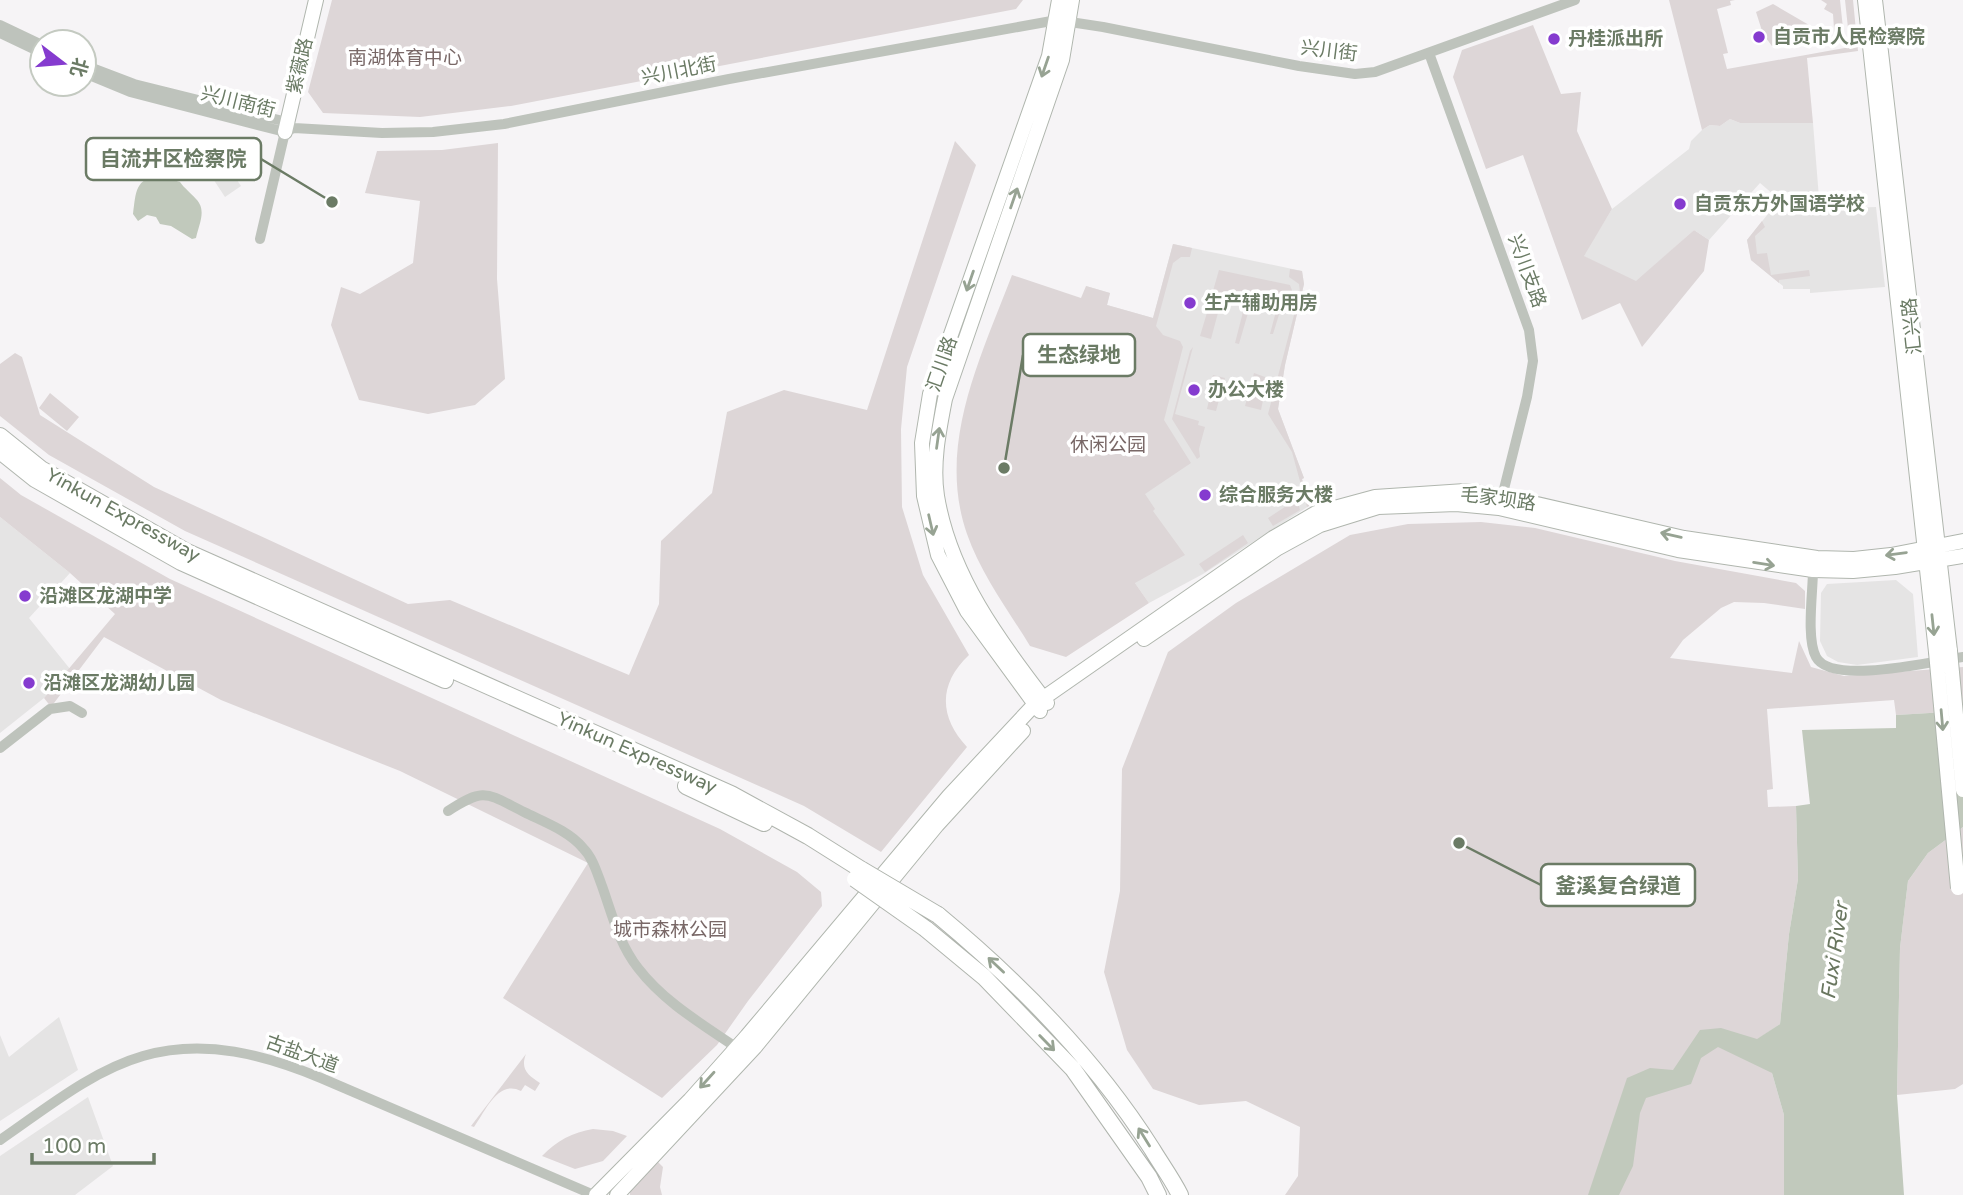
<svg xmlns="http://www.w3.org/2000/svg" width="1963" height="1195" font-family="'Varela Round','Noto Sans SC',sans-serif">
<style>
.built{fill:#e5e4e4}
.green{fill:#ddd6d7}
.water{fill:#c1c9bc}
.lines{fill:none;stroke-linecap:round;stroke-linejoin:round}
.major-casing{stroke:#b0b6ae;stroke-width:16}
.highway-casing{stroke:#b0b5ae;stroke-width:18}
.minor{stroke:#bec3bc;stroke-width:10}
.major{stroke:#fff;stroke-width:14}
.highway{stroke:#fff;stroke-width:16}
.major-bridge-casing{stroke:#b0b6ae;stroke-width:16;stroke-linecap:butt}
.highway-bridge-casing{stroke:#b0b5ae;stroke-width:18;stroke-linecap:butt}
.major-bridge{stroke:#fff;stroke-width:14}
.highway-bridge{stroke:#fff;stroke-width:16}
.oneway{stroke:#97a393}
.poi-dot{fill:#853bcf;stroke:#fff;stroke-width:2.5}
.labels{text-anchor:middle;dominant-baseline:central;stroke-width:7;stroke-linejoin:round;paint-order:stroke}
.poi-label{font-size:19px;font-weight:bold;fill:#6b7b65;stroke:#fff;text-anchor:start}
.street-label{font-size:19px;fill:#6b7b65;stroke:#fff}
.park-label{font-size:19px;fill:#796867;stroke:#fff}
.water-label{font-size:21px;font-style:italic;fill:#6a7760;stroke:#fff}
.leader{fill:none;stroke:#6b7b65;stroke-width:2.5}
.callout-dot{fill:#6b7b65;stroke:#fff;stroke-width:2.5}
.callout{fill:#fff;stroke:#6b7b65;stroke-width:2.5}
.callout-label{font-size:21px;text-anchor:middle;font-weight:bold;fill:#6b7b65}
</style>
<rect width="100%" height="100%" fill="#f6f4f6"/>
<path class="built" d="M1730,119L1740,123H1813L1819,198L1783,191L1774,195L1760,183L1709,240L1694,230L1636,282L1583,256L1612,209L1689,149L1691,141L1702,130L1710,125L1720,126Z
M214,146L241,186L225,197L198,156Z
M1780,199L1822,209L1876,207L1885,287L1810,293V289H1783V286L1751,260L1747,240Z
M1173,244L1302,271L1304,284L1285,365L1278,409L1304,478L1302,479L1309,506L1203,574L1149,603L1135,583L1086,286L1110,293L1107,305L1153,318Z
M0,517L70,573L29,618L70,669L44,698L0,733Z
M1896,580L1913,594L1918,657L1857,665L1838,662L1827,656L1820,641L1821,593L1827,584Z
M59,1017L78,1070L0,1121V1035L9,1057Z
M88,1097L113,1166L75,1195H0V1156Z"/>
<path class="green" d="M332,0H1023L1016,9L511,106L420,117L323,113L308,92Z
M1669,0H1735L1730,1L1731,5L1717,9L1728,53L1723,54L1727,69L1850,47L1845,0H1853L1858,51L1807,58L1813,123H1740L1730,119L1720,126L1710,125L1702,130Z
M1821,0H1840L1844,38L1835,43L1833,14L1824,9L1827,4Z
M1773,4L1809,25L1810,36L1805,41L1772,46L1763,34L1756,12Z
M1533,25L1561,94L1581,92L1577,131L1612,209L1584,256L1636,281L1694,230L1709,240L1704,271L1642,347L1620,303L1582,320L1523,155L1486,169L1453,77L1462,50Z
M955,141L976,165L907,367L901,429L902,507L923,575L969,655C938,684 939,717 967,747L881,852L804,806L185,531L49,455L0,416V364L15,353L22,357L40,415L154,487L408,604L450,600L629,675L659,604L661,541L712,493L727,412L784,390L867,410Z
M498,143L497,279L505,379L475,405L428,414L359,400L331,325L341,287L360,294L413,263L420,201L365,193L377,151L442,150Z
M1762,221L1765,227L1755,236L1757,254L1767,253L1771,275L1809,270L1810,276L1779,280V283L1751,260L1747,240Z
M1173,244L1192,248L1190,257H1181L1173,263L1156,326L1163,335L1180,341L1183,347L1164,420L1191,463L1145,494L1155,509L1153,511L1185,555L1135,583L1149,603L1066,657L1030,646C1008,610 981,574 967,534C936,445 981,357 1012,275L1081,298L1086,286L1110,293L1107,305L1153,318Z
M1290,269L1302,271L1304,284L1285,365L1278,409L1304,478L1302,479L1309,506L1307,507L1292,452L1268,414L1300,292L1299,284L1289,277Z
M1219,270L1290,285L1293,293L1286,292L1273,334H1270L1280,296L1255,289L1239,344L1235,343L1244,308L1211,298Z
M1209,306L1219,309L1211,339L1200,336Z
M1193,347L1175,414L1199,421L1198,425L1205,427L1199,449L1200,457L1197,459L1172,419L1190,351Z
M1254,373L1265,377L1267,381L1261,410L1245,406Z
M1213,375L1225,378L1216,411L1207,409L1209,400L1207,399Z
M50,393L79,417L67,431L39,408Z
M0,478L21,495L170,579L720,829L797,872L821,892L822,906L748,1001L717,1045L662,1098L503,998L588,863L400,771L221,700L104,637L51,707L44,698L115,614L70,573L0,517Z
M1297,499L1300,510L1273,526L1268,518Z
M1481,522L1535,528L1675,561L1796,583L1805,591V609L1764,603L1734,602L1721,608L1683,640L1670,658L1792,673L1799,641L1811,667L1844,676L1963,667V711L1896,715L1894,700L1767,709L1773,789L1767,790L1768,807L1796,806L1798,879L1789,934L1780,1024L1758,1039L1772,1073L1784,1115V1195H1285L1298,1176L1300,1127L1246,1101L1199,1105L1153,1089L1127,1050L1104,972L1120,891L1122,769L1168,652L1236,603L1350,535L1408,524Z
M1243,535L1248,543L1205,572L1199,564Z
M1963,827V1084L1955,1089L1897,1095L1900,948L1908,881L1928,853Z
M526,1054C520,1069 528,1075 540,1083L535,1091L525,1085L521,1091C498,1079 485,1112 474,1127L471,1126Z
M593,1129L613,1131L627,1136L603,1161L575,1169L542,1156C556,1141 573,1132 593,1129Z
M658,1162L663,1167L660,1187L662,1195H630V1191Z"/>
<path class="water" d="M160,176L180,182C185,189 190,192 196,199C207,210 199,224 196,238L192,239L171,226L160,224L156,217L147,215L138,221L133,214C136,192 135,178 160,176Z
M1963,711V827L1928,853L1908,881L1900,948L1897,1095L1904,1195H1784V1115L1772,1073L1718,1047L1701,1058L1691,1084L1646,1098L1640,1113L1633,1166L1619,1195H1588L1627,1078L1650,1068L1673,1070L1700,1030L1721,1028L1757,1039L1780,1024L1789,934L1798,879L1796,806L1810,804L1802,730L1896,728V715Z"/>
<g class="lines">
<g class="major-casing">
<path id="major" d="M1865,0L1936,652
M1875,0L1950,651
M285,132L316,0
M1144,639L1278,548L1320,525L1378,507L1456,504L1499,508L1678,550L1813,570L1853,571L1895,567L1963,556
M1047,703C999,641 950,575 937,496C932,464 939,430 945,399L1062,60L1072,0
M1040,711L967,611L938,555L924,496L922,443L930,394L1049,56L1059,0
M596,1195L690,1100L747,1036L949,796L1035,704L1273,538L1316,513L1375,497L1465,491L1502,496L1684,538L1817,558L1854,559L1891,555L1963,541
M617,1195L755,1047L937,825L1023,731"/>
</g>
<g class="highway-casing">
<path id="highway" d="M0,436L41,469L187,552L731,794L808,836L862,870
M0,451L35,479L181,562L445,680
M686,786L764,823
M938,915C1020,983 1095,1059 1152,1149C1161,1164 1172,1179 1180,1195
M926,929L984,977L1073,1069L1149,1177L1158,1195"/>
</g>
<path class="minor" d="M0,25L42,45
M0,33L42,53
M1429,53L1529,330L1533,361L1527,397L1501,501
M84,65L134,84L287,122L292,127
M84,73L130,92L285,132L294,128L382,133L433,132L504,124L729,79L1057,20L1103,27L1299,66L1355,74L1375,72L1575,0
M260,239L285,132
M1813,570C1813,592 1806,638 1816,657C1831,686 1934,661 1963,657
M0,748L50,709L70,706L82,713
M448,811C485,787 486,793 524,812C544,822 569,831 583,848C593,858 597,873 602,886C612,914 619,944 638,968C664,1002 702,1024 737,1048
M0,1140C44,1110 91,1071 143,1056C205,1038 265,1055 321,1078L594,1195"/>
<use href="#major" class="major"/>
<use href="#highway" class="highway"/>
<g class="major-bridge-casing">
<path id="major-bridge" d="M1950,651L1963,790
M1936,652L1958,888"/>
</g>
<g class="highway-bridge-casing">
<path id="highway-bridge" d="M862,870L938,915
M855,879L926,929"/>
</g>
<use href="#major-bridge" class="major-bridge"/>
<use href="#highway-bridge" class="highway-bridge"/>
</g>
<defs><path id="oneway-shaft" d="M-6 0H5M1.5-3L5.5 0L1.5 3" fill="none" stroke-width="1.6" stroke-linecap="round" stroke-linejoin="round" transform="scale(1.75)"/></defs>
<g class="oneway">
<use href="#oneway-shaft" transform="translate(1045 67) rotate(109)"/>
<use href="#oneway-shaft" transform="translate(1014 198) rotate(-71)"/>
<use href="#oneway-shaft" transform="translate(970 281) rotate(109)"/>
<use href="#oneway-shaft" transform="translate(938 438) rotate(-82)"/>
<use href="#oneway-shaft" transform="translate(931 525) rotate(77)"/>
<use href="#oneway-shaft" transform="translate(1671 535) rotate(-167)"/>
<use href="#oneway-shaft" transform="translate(1896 554) rotate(172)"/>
<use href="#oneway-shaft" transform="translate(1764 564) rotate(9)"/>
<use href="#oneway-shaft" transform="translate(1933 625) rotate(84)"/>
<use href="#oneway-shaft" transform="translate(1942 720) rotate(85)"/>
<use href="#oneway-shaft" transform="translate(996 965) rotate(-137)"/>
<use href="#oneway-shaft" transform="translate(1047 1043) rotate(46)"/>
<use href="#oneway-shaft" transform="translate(707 1080) rotate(132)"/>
<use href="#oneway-shaft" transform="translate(1144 1137) rotate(-122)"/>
</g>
<g class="poi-dot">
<circle cx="1759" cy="37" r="7"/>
<circle cx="1554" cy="39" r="7"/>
<circle cx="1680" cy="204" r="7"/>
<circle cx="1190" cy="303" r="7"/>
<circle cx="1194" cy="390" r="7"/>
<circle cx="1205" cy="495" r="7"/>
<circle cx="25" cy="596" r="7"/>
<circle cx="29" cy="683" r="7"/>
</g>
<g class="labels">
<g class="poi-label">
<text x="1773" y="37">自贡市人民检察院</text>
<text x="1568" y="39">丹桂派出所</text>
<text x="1694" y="204">自贡东方外国语学校</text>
<text x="1204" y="303">生产辅助用房</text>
<text x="1208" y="390">办公大楼</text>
<text x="1219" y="495">综合服务大楼</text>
<text x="39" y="596">沿滩区龙湖中学</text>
<text x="43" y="683">沿滩区龙湖幼儿园</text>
</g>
<g class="street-label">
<text transform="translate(1329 51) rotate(7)">兴川街</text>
<text transform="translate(300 66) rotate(-77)">紫薇路</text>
<text transform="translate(679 71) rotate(-11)">兴川北街</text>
<text transform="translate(238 102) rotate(14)">兴川南街</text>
<text transform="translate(1527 271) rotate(70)">兴川支路</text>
<text transform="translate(1912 326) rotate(-96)">汇兴路</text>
<text transform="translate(942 364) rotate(-71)">汇川路</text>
<text transform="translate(1498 499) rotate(8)">毛家坝路</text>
<text transform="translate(123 515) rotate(29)">Yinkun Expressway</text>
<text transform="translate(637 753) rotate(24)">Yinkun Expressway</text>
<text transform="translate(302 1054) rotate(20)">古盐大道</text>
</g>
<g class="park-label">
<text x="405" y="58">南湖体育中心</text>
<text x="1108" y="445">休闲公园</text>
<text x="670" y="930">城市森林公园</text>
</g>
<g class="water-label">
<text transform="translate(1835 951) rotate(-82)">Fuxi River</text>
</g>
</g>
<path class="leader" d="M332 202L261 159M1004 468L1023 355M1459 843L1541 885"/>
<g class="callout-dot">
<circle cx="332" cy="202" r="7"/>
<circle cx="1004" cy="468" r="7"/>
<circle cx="1459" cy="843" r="7"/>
</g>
<g class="callout">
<rect x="86" y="138" width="175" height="42" rx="7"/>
<rect x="1023" y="334" width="112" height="42" rx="7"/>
<rect x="1541" y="864" width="154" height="42" rx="7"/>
</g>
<g class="callout-label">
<text x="173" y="166">自流井区检察院</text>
<text x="1079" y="362">生态绿地</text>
<text x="1618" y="893">釜溪复合绿道</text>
</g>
<g transform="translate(63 63) rotate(106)"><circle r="33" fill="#ffffff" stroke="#c4cac1" stroke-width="2"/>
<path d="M0-5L12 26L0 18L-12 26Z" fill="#853bcf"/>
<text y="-10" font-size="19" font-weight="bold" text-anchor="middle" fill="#6b7b65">北</text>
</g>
<path d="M32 1153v10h122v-10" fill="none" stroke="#6b7b65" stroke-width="3.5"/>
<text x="42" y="1153" font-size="21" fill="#6b7b65" stroke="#ffffff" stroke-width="5" paint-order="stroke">100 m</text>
</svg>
